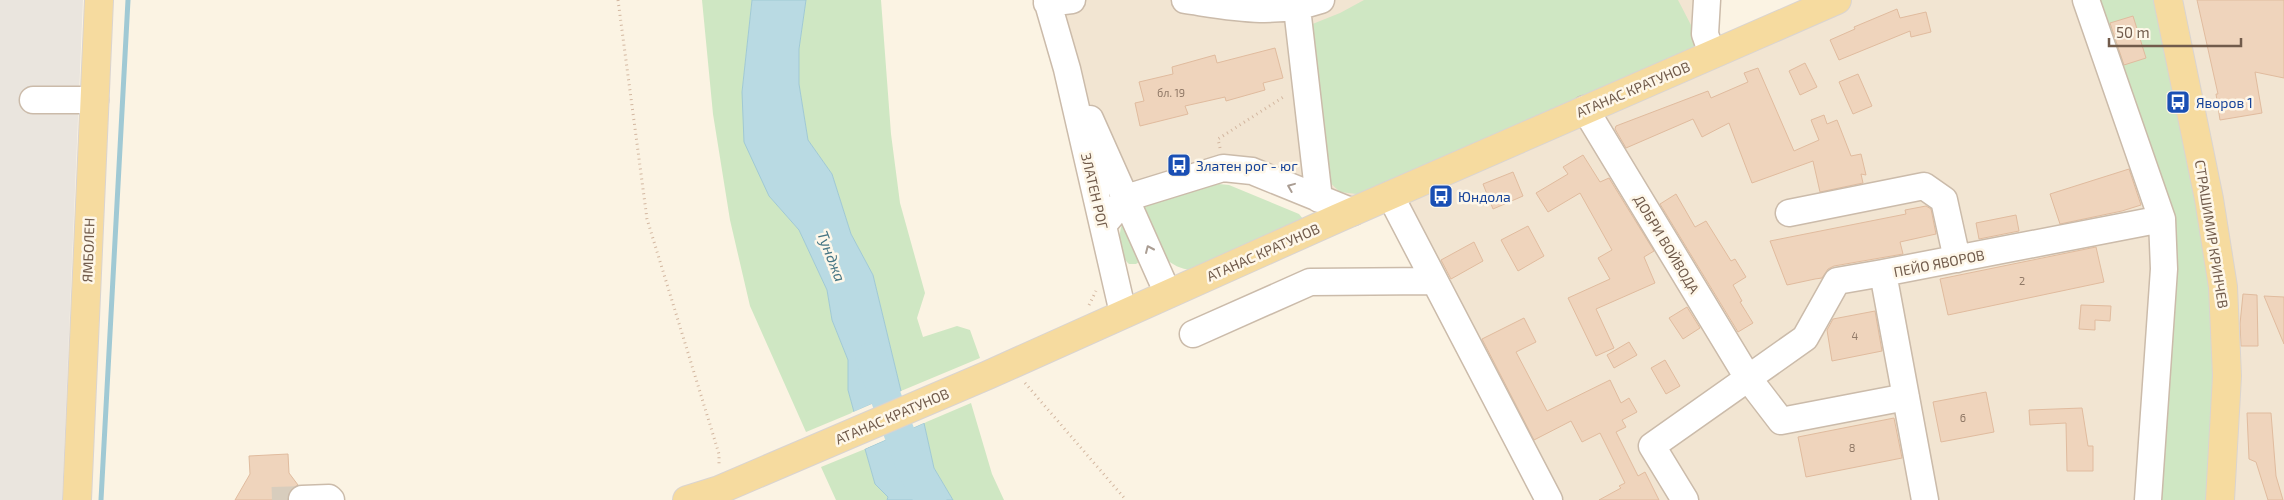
<svg xmlns="http://www.w3.org/2000/svg" width="2284" height="500" font-family="'Exo 2',sans-serif">
<style>
.residential{fill:#f2e5d2}
.industrial{fill:#eae5de}
.green{fill:#cfe7c3}
.water{fill:#b9dae3;stroke:#a0c9d4}
.pier{fill:#fbf3e3}
.lines{fill:none;stroke-linecap:round;stroke-linejoin:round}
.stream{stroke:#a0c9d4;stroke-width:5}
.river{stroke:#b9dae3;stroke-width:31}
.building{fill:#efd4bc;stroke:#e0bb9e}
.minor-tunnel{stroke:#d8cdbd;stroke-width:26;stroke-dasharray:26 13;stroke-linecap:butt}
.minor-casing{stroke:#cbbbaa;stroke-width:29}
.major-casing{stroke:#dad4d0;stroke-width:30}
.path{stroke:#d3b7a0;stroke-width:3;stroke-dasharray:1 4;stroke-linecap:butt}
.minor{stroke:#fff;stroke-width:26}
.major{stroke:#f6db9f;stroke-width:28}
.oneway{stroke:#aa9d93}
.labels{text-anchor:middle;dominant-baseline:central;stroke-width:5;stroke-linejoin:round;paint-order:stroke}
.number-label{font-size:11px;fill:#907967}
.street-label{font-size:14px;fill:#715b4b;stroke:#fef7e9}
.transit-label{font-size:14px;fill:#164399;stroke:#fef7e9;text-anchor:start}
.water-label{font-size:15px;font-style:italic;fill:#467584;stroke:#fef7e9}
</style>
<rect width="100%" height="100%" fill="#fbf3e3"/>
<path class="residential" d="M1047,0H1701L1712,54L1837,0H2284V500H1549L1390,196L1353,212L1252,171L1126,198L1067,69Z"/>
<path class="industrial" d="M0,0H83L62,500H0Z"/>
<path class="green" d="M702,0H752L742,92L769,196L799,230L827,290L832,320L848,360V390L854,412L806,432L750,306L730,220L713,114Z
M806,0H881L891,134L900,203L925,293L917,318L923,337L957,326L970,330L980,358L901,391L873,275L851,234L832,174L808,140L799,84V49Z
M1364,0H1678L1692,27L1697,43L1691,58L1365,195L1340,192L1326,179L1310,25L1340,13Z
M2086,0H2168L2209,199L2220,500H2148L2164,269Z
M1219,184L1229,185L1299,214L1303,219L1302,227L1192,270C1180,269 1173,265 1163,257L1137,200Z
M1124,216L1142,260L1136,264H1129C1115,251 1119,233 1124,216Z
M971,403L992,474L1004,500H953L934,468L924,423Z
M865,449L875,484L888,497L887,500H836L821,467Z"/>
<path class="water" d="M752,0H806L799,49V84L808,140L832,174L851,234L873,275L901,391L854,412L848,390V360L832,320L827,290L799,230L769,196L744,142L742,92Z
M924,423L934,468L953,500H887L888,497L875,484L865,449Z"/>
<path class="pier" d="M904,390L902,394L855,414L851,413Z
M923,421L926,422L862,450L864,447Z"/>
<g class="lines">
<path class="stream" d="M101,500L128,0"/>
<path class="river" d="M871,358L914,472L931,500"/>
</g>
<path class="building" d="M2197,0H2284V78L2255,72L2262,113L2220,120L2216,94H2218Z
M1897,9L1900,18L1926,12L1931,32L1911,37L1910,31L1839,60L1830,40L1855,29L1854,27Z
M2133,16L2146,58L2124,65L2110,23Z
M1275,48L1283,78L1263,83L1265,90L1226,101L1225,97L1185,106L1188,114L1140,126L1135,103L1144,101L1139,82L1173,74L1172,67L1215,55L1217,63Z
M1805,63L1817,87L1800,95L1789,71Z
M1758,68L1794,151L1819,140L1811,120L1824,115L1827,124L1837,120L1851,156L1861,154L1866,175L1861,174L1863,183L1820,192L1813,161L1752,183L1729,123L1702,137L1693,119L1626,148L1615,129L1616,126L1708,91L1711,98L1748,82L1744,73Z
M1858,74L1872,106L1853,114L1839,82Z
M1583,155L1600,182L1609,178L1654,251L1644,257L1655,283L1596,309L1614,348L1596,356L1568,298L1610,279L1598,258L1612,250L1580,193L1548,212L1536,193L1568,174L1563,167Z
M2129,169L2141,205L2122,211L2060,224L2050,194Z
M1513,172L1523,196L1493,209L1483,184Z
M1676,194L1695,227L1706,221L1731,261L1735,259L1746,277L1733,285L1742,301L1740,302L1753,323L1738,332L1660,204Z
M1926,206L1931,209L1936,234L1900,242L1903,254L1834,266L1828,269L1822,278L1815,279L1787,285L1770,241L1906,214L1905,210Z
M2016,215L2019,231L1979,239L1976,223Z
M1528,226L1544,256L1518,271L1501,240Z
M1474,242L1483,261L1451,279L1441,260Z
M2096,247L2104,282L1948,315L1940,279Z
M2243,294L2257,295L2258,346H2241L2240,324Z
M2264,296L2284,297V344Z
M2081,305L2111,306L2110,321L2095,320V330L2079,329Z
M1687,307L1700,328L1683,339L1669,318Z
M1875,311L1882,351L1832,361L1827,330L1833,319Z
M1524,318L1536,342L1516,352L1547,411L1610,380L1621,403L1629,398L1637,412L1622,420L1626,427L1616,432L1638,476L1645,472L1659,500H1599L1621,488L1619,486L1625,483L1600,433L1582,442L1571,421L1534,440L1482,339Z
M1629,342L1637,355L1614,368L1607,355Z
M1665,360L1680,386L1666,394L1651,368Z
M1986,392L1994,432L1941,442L1933,402Z
M2082,408L2088,446H2093V471H2067L2066,423L2030,425L2029,410Z
M2247,413H2271L2276,476L2283,500H2268L2256,462L2249,459Z
M1894,418L1902,458L1806,477L1798,437Z
M288,454L289,473L298,485L289,492L287,500H235L250,474L249,456Z"/>
<g class="lines">
<path class="minor-tunnel" d="M272,500L302,499"/>
<g class="minor-casing">
<path id="minor" d="M1047,0L1067,69L1123,313
M1185,0C1233,7 1273,16 1321,0
M1707,0L1705,34L1712,54
M2086,0L2162,219L2164,269L2148,500
M1047,3L1072,0
M1297,8L1319,199
M33,100H95
M1585,109L1748,378L1781,421L1906,397
M1090,119L1168,294
M1390,195L1549,500
M1789,213L1924,186L1944,200L1957,259
M1103,225L1126,198L1223,168L1252,171L1353,212
M1193,334L1310,282L1434,281
M302,499L329,498L331,500
M1685,500L1652,446L1805,338L1837,281L1883,273
M1925,500L1883,273L2162,219"/>
</g>
<g class="major-casing">
<path id="major" d="M2168,0L2209,199L2223,287L2227,376L2220,500
M77,500L99,0
M687,500L719,490L988,375L1338,218L1837,0"/>
</g>
<path class="path" d="M618,0L647,219L719,454V466
M1220,148L1218,139L1285,96
M1089,305L1096,291
M1025,383L1126,500"/>
<use href="#minor" class="minor"/>
<use href="#major" class="major"/>
</g>
<defs><path id="oneway-chevron" d="M-2-3.5L2.5 0L-2 3.5" fill="none" stroke-width="1.6" stroke-linecap="round" stroke-linejoin="round" transform="scale(1.25)"/></defs>
<g class="oneway">
<use href="#oneway-chevron" transform="translate(1291 187) rotate(-158)"/>
<use href="#oneway-chevron" transform="translate(1149 249) rotate(-114)"/>
</g>
<defs>
<g id="bus-square" transform="scale(1.25)"><rect x="-9" y="-9" width="18" height="18" rx="4" fill="#1a4fb4" stroke="#fef7e9"/><path d="M-5-6H5V4H4V6H2V4H-2V6H-4V4H-5ZM-3.5-4V0h7V-4ZM-3.5 1.2v1.5H-2V1.2ZM2 1.2v1.5H3.5V1.2Z" fill="#fff"/></g>
</defs>
<g fill-rule="evenodd">
<use href="#bus-square" x="2178" y="102"/>
<use href="#bus-square" x="1179" y="165"/>
<use href="#bus-square" x="1441" y="196"/>
</g>
<g class="labels">
<g class="number-label">
<text x="1171" y="92">бл. 19</text>
<text x="2022" y="280">2</text>
<text x="1855" y="335">4</text>
<text x="1963" y="417">6</text>
<text x="1852" y="447">8</text>
</g>
<g class="street-label">
<text transform="translate(1633 89) rotate(-23)">АТАНАС КРАТУНОВ</text>
<text transform="translate(1095 191) rotate(77)">ЗЛАТЕН РОГ</text>
<text transform="translate(2212 234) rotate(81)">СТРАШИМИР КРИНЧЕВ</text>
<text transform="translate(1667 244) rotate(59)">ДОБРИ ВОЙВОДА</text>
<text transform="translate(88 250) rotate(-88)">ЯМБОЛЕН</text>
<text transform="translate(1263 252) rotate(-24)">АТАНАС КРАТУНОВ</text>
<text transform="translate(1939 263) rotate(-11)">ПЕЙО ЯВОРОВ</text>
<text transform="translate(892 416) rotate(-23)">АТАНАС КРАТУНОВ</text>
</g>
<g class="transit-label">
<text x="2196" y="102">Яворов 1</text>
<text x="1196" y="165">Златен рог - юг</text>
<text x="1458" y="196">Юндола</text>
</g>
<g class="water-label">
<text transform="translate(832 256) rotate(69)">Тунджа</text>
</g>
</g>
<path d="M2109 38v8h132v-8" fill="none" stroke="#715b4b" stroke-width="2.5"/>
<text x="2116" y="38" font-size="15" fill="#715b4b" stroke="#fef7e9" stroke-width="4" paint-order="stroke">50 m</text>
</svg>
